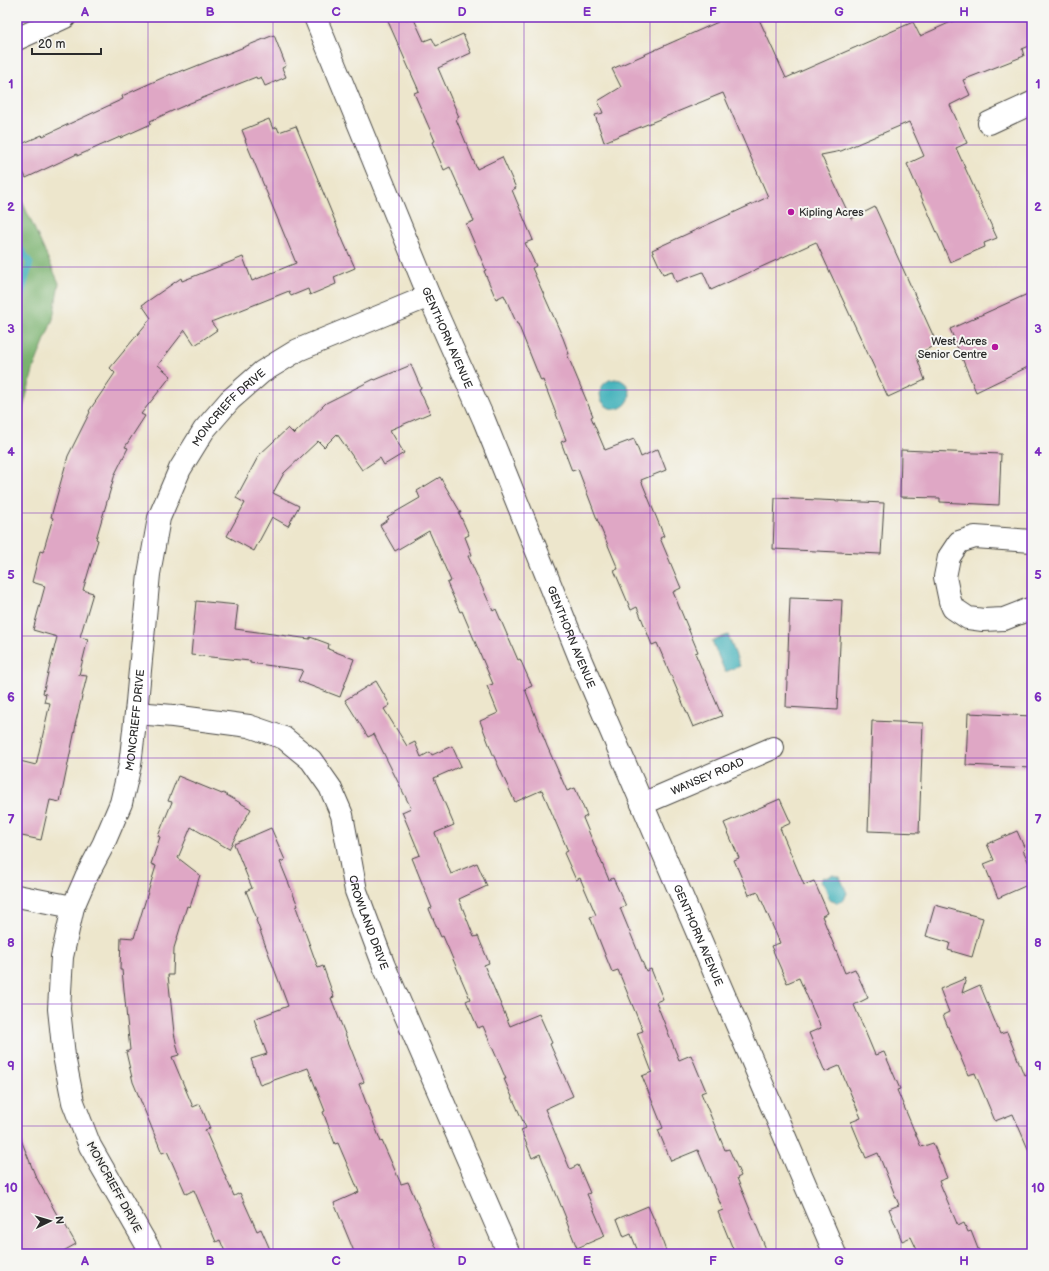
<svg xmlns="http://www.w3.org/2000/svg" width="1049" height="1271" font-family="'Balsamiq Sans',sans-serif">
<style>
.forest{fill:#7ab270;stroke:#526e4e}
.water{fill:#41b1ba;stroke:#366e72}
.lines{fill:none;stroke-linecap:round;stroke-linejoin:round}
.stream{stroke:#41b1ba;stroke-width:7}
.building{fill:#dfa7c5}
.minor-casing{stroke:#484743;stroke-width:24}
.major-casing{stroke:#484743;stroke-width:24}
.minor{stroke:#fff;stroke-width:22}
.major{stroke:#fff;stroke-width:22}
.grid{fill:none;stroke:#7b2cbf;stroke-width:1;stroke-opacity:0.55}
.poi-dot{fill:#b5179e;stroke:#f6f6f2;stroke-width:1.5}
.labels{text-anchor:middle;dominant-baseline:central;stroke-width:4;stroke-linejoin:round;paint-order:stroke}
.poi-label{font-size:11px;fill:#2b2b2b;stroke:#f6f6f2;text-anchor:start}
.street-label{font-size:11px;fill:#2b2b2b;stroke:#f6f6f2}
.neatline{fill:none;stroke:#7b2cbf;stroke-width:1.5}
.grid-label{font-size:13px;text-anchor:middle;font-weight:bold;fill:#7b2cbf}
</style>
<rect width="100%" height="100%" fill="#f6f6f2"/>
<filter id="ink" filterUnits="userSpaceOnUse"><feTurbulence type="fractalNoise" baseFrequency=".025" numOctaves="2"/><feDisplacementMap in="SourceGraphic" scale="8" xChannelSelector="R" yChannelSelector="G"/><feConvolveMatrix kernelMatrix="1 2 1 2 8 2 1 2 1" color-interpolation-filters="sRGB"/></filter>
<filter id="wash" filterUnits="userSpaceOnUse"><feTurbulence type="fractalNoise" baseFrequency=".012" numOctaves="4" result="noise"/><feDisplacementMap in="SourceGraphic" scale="16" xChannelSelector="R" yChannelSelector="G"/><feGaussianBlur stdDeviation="0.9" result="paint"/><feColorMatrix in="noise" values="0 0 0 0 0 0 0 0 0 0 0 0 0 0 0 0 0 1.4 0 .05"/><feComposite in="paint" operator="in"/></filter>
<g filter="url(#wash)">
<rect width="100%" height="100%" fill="#ede6cc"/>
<path class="forest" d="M17,190L59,283L53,319L34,367L17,431Z"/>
<path class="water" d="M600 394a15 15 0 1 1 30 0a15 15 0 1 1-30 0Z
M728,635L740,666L725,672L712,641Z
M833,875L840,877L847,893L844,900L837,903L830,900L824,884L820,882L823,877L825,878Z"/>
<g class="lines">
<path class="stream" d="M17,244L30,263L17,310"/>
</g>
<g id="blocks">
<path class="building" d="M386,17H413L424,41L432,38L436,46L463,34L471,53L438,68L459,117L456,119L477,169L502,157L516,188L512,190L533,240L525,243L536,266L532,268L563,338L569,354H567L593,416L591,417L605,450L634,439L641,457L658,449L666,470L641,480L664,536L660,538L681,588L673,592L698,652L695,653L722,716L693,727L657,643L652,645L637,607L631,610L614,570L618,569L597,519L578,469L572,471L561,442L566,440L543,380L541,381L518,324H517L504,295L496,299L484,271L486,270L466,224L474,221L450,167L444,170L432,142L435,141L414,93L419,91Z
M715,17H758L786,78L913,22L920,36L962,17H1032V45L1022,49L1024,56L963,80L970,95L950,105L967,143L956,148L997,238L984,243L985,247L950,262L907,164L924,156L909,122L841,151L821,155L851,219L875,207L937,344L916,355L925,380L888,397L816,242L711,290L703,272L676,282L672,271L663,274L652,250L768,197L723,93L604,142L595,115L603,113L598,101L621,87L612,69L718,22Z
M274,35L286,66L282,68L286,77L265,86L261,77L257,79L256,77L190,103L150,121L151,124L120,138V137L77,156V154L26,178L17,159V146L42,135L43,136L123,99L122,96L171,74V75L183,70L184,71Z
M269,119L273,129L277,127L279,132L296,126L344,243L355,268L334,277L336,284L310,295L308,289L291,296L289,291L211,322L217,330L195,345L185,330L158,365L171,376L141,414L145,416L125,447L128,448L115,474L96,539L98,540L83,590L93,593L80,637L88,639L79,675L87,676L75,725H76L60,802L50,800L41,840L17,835V775L20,761L36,765L50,703L44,702L46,694L43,693L57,637L33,630L45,586L32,582L40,551L43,552L53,518L51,517L68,456L90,412L89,411L115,373L110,368L151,318L142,305L181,278L182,281L243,257L252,281L296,263L245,140H246L242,130Z
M1032,292V365L976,392L950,329Z
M411,365L421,388L419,389L430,413L390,430L404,453L384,465L380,458L362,470L337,434L324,447L318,441L284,473L273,493L299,506L288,526L272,517L254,551L227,536L245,503L236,498L259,455L288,428L294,434L326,403L374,379L375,380Z
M901,450L1001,454L999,505L940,502V498L900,497Z
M440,477L461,513H459L469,535L465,537L472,555L468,556L493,611L496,609L518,660L520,659L532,686L525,689L547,746L567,791L575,788L587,816L583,818L609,880L613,878L626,906L620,908L646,971L651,969L663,999L656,1002L679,1060L691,1055L706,1091L701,1093L725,1150L729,1149L741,1176L737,1178L768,1254H735L718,1212L723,1210L698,1150L671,1161L658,1130L663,1128L642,1076L652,1072L637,1033L643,1031L618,970L612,972L590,917L596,915L580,878L576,880L564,853L568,851L542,790L515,802L492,752L480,721L498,713L487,686L493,684L462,611L460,612L447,583L451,581L429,531L395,551L380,525L389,519L387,517L420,498L417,491Z
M775,498L884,503L881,554L773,549Z
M790,598L842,600L837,710L786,707Z
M196,601L238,605L235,629L310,639V637L329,644L328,649L354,659L340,697L298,681L303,670L250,663V661L191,655Z
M376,681L390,705L384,709L407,746L415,742L421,757L430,752L432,755L452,746L461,766L434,778L454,825L435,833L451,874L477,863L487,886L459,899L474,937L478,936L489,963L484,965L510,1026L539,1014L552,1043L550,1044L573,1096L545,1109L570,1169L578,1165L590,1193L587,1194L605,1236L577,1248L565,1218H566L540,1154L532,1158L521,1130L526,1128L504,1079H506L483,1026L478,1028L466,1001L470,999L443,936L441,937L429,909L432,908L412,858L420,855L402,812L411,808L374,734L368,737L345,700Z
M968,713L1032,716V768L966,765Z
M872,721L923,723L919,833L868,831Z
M178,776L222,794L223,793L251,809L229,849L191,827L178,858L200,875L190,907L187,906L174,948L173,975H168L174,1033L179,1055L172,1057L193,1107L200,1104L210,1128L205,1130L234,1196L240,1193L257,1231L261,1229L272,1254H226L220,1240L216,1242L194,1190L186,1194L167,1151L162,1153L133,1082L126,1052L130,1050L122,970H120L121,937L134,938L156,866L151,864L160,837L158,836L172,802L168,801Z
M780,799L791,823L780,828L804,885L814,881L828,913L822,916L845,973L855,969L868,998L854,1005L875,1055L884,1052L900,1089L897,1090L921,1147L933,1143L947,1178L939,1181L958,1226L964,1223L968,1232L971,1231L980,1254H919L911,1237L902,1241L889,1209L899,1205L878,1153L866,1158L851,1122L861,1118L839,1066L825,1072L809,1033L821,1028L799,978L787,983L771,946L780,943L758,892L749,895L734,860L739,858L724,823Z
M271,828L285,860L280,862L298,906L296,907L318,968L323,966L334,997L331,998L364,1082L359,1084L381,1142L382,1141L401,1184L408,1182L439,1254H355L334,1203L359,1192L338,1143L335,1144L323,1112L325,1111L308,1068L260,1085L251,1059L267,1054L254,1019L288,1006L256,920L257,919L246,891L252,888L234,844Z
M1017,831L1025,849L1023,850L1032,870V883L998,898L984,864L994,860L987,844Z
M935,905L983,918L972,957L948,950L950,943L926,936Z
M966,978L962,993L980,985L1000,1034L1007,1032L1024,1075L1032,1072V1158L1013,1114L995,1121L975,1073L968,1075L943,1015L949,1012L940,989Z
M17,1132H18L35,1175L61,1222L63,1221L76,1244L58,1254H17Z
M648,1206L657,1226L667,1254H639L631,1234L624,1237L617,1219Z"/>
</g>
</g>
<g filter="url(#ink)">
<use href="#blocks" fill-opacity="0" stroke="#484743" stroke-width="1"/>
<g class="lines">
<g class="minor-casing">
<g id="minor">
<path id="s1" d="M315,17L429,296L484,420L581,661L835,1254"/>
<path d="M989,123L1032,103"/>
<path d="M1032,541L975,537L959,542L949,557L945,577L950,601L953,608L968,618L983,620L1004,619L1032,608"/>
<path id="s2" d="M136,713L173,716L249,726L284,738L311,760L330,787L342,815L356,891L384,966L509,1254"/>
<path id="s3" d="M642,804L773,748"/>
<path d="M17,896L73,907"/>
<path id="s4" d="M152,1254L90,1146L73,1102L64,1056L59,1009L62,957L73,907L86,877L103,845L121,803L130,765L136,713L149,574L159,518L180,469L204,430L230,400L262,372L298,350L429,296"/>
</g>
</g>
<g class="major-casing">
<path id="major" d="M17,39L65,17"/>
</g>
<use href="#minor" class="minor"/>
<use href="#major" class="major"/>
</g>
</g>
<path class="grid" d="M148,17V1254M273,17V1254M399,17V1254M524,17V1254M650,17V1254M776,17V1254M901,17V1254M17,145H1032M17,267H1032M17,390H1032M17,513H1032M17,636H1032M17,758H1032M17,881H1032M17,1004H1032M17,1126H1032"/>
<g class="poi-dot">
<circle cx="791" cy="212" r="4"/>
<circle cx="995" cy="347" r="4"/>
</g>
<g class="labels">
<g class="poi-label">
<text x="799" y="212">Kipling Acres</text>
<text x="987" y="341" text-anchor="end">West Acres<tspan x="987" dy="13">Senior Centre</tspan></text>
</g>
<g class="street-label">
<text stroke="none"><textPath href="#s1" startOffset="347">GENTHORN AVENUE</textPath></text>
<text stroke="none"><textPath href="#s4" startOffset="904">MONCRIEFF DRIVE</textPath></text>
<text stroke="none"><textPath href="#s1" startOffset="671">GENTHORN AVENUE</textPath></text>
<text stroke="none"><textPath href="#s4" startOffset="568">MONCRIEFF DRIVE</textPath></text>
<text stroke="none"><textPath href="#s3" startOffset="71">WANSEY ROAD</textPath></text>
<text stroke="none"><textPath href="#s2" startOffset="360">CROWLAND DRIVE</textPath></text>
<text stroke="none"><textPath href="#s1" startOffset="995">GENTHORN AVENUE</textPath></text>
<text transform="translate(114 1187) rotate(61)">MONCRIEFF DRIVE</text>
</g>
</g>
<rect width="1049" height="1271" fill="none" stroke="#f6f6f2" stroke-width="44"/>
<g transform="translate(50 1221) rotate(85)" stroke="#f6f6f2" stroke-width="3" paint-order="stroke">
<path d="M0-3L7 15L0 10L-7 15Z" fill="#2b2b2b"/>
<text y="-6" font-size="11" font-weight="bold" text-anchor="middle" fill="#2b2b2b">N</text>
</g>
<path d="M32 48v6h69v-6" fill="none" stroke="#2b2b2b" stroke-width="2"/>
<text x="38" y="48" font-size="12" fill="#2b2b2b" stroke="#f6f6f2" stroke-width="3" paint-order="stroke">20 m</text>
<rect x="22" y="22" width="1005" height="1227" class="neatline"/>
<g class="grid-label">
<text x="85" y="16">A</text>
<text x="210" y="16">B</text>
<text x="336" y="16">C</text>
<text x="462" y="16">D</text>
<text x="587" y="16">E</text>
<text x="713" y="16">F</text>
<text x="839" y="16">G</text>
<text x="964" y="16">H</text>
<text x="11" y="88">1</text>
<text x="1038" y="88">1</text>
<text x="11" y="211">2</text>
<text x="1038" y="211">2</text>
<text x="11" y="333">3</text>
<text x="1038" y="333">3</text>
<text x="11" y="456">4</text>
<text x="1038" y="456">4</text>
<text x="11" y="579">5</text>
<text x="1038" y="579">5</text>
<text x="11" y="701">6</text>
<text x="1038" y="701">6</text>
<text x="11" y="824">7</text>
<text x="1038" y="824">7</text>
<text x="11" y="947">8</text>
<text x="1038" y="947">8</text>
<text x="11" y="1070">9</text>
<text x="1038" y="1070">9</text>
<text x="11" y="1192">10</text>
<text x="1038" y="1192">10</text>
<text x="85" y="1265">A</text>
<text x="210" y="1265">B</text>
<text x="336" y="1265">C</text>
<text x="462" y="1265">D</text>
<text x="587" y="1265">E</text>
<text x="713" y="1265">F</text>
<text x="839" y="1265">G</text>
<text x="964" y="1265">H</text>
</g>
</svg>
